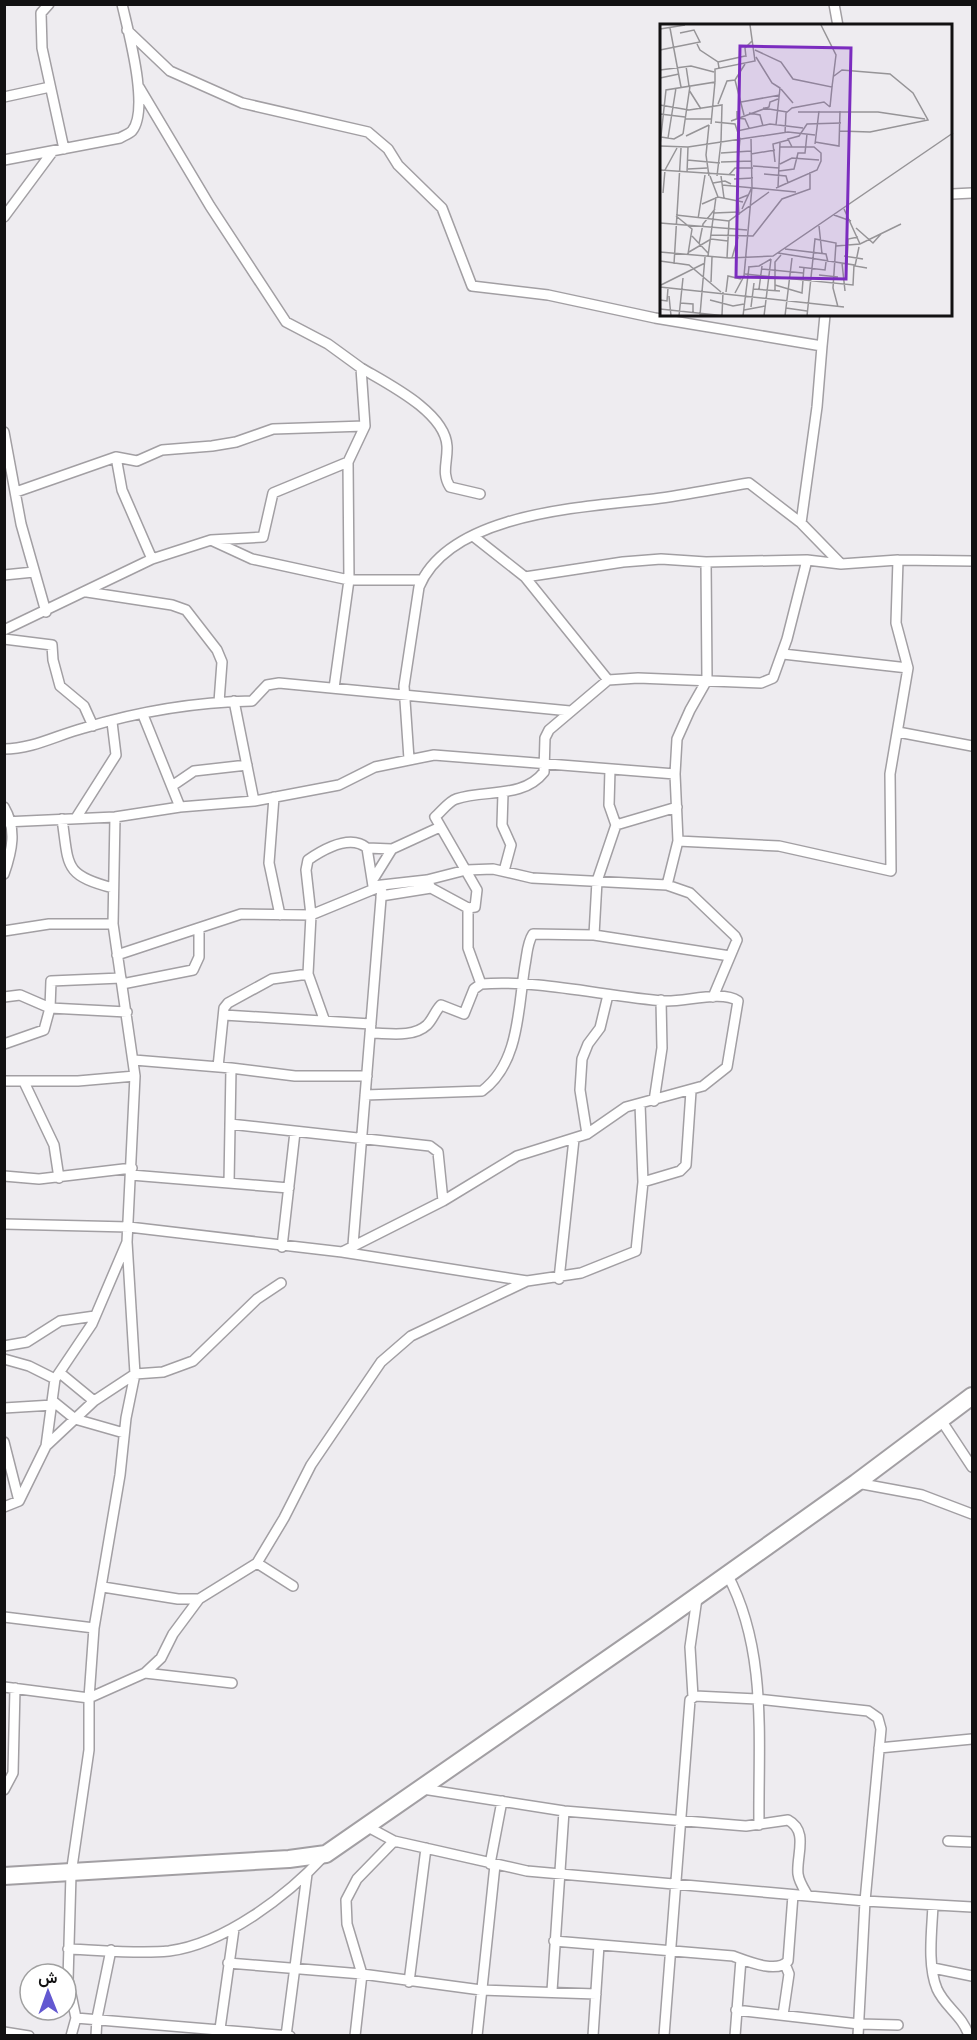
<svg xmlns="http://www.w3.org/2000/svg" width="977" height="2040" font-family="'Exo 2',Vazirmatn,sans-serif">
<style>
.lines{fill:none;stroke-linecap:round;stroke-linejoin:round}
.street-casing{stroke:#a29fa3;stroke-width:12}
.highway-casing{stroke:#a29fa3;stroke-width:20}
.street{stroke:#fff;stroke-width:9}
.highway{stroke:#fff;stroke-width:16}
.inset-road{fill:none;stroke:#969497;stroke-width:1.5}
.view{fill:#7b2cbf;fill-opacity:0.15;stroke:#7b2cbf;stroke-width:3}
.inset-edge{fill:none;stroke:#121112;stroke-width:3}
</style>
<rect width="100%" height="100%" fill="#eeecf0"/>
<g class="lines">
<g class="street-casing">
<path id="street" d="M49,4L41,13L42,48L64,149
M834,4L838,26
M127,30L170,71L242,103L368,132L388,149L398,165L442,208L472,286L548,295L655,318L822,346L817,407L801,523
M139,87L210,206L286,322L328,344L361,368L365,426L348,462L349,580L334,688
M4,97L50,87
M4,160L120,138C123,136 129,134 132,131C150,109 128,31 122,4
M952,194L972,193
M4,217L53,151
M822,346L825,315
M361,368C388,384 445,412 447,446C448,461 441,473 450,487L480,494
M4,432L21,524L46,612
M116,457L122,490L152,559
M16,492L116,457L137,461L162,450L212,446L236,442L273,429L365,426
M473,536L525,577L608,680
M213,541L252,559L349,580H422
M4,575L34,572
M525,577L623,562L661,559L706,562L807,560L841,564L898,560L972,561
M87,592L172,605L186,610L217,650L222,662L219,702
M4,630L152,559L211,540L263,537L273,493L348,462
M4,639L52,645L53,660L60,686L84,706L93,726
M783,654L908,668
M234,701L254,801
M143,715L180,807
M898,732L972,746
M4,749C33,749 57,735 84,728C137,712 197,702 252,701L267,685L279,683L570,711
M409,759L404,686L419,587C450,512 586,507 654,499C686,495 718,488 749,483L801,523L841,564
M172,786L194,771L247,765
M503,793L502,825L511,845L504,871
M274,797L269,863L280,915
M4,807C17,829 12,851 4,874
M76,818L116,755L112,722
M62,819C69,866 63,875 113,888
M4,822L115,817L180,807L254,801L339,785L375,767L434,755L675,774
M616,825L677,807
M678,841L779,846L891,871L890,774L908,668L896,623L898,560
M374,878L392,849
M427,880L431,888L468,908L475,907L477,890L435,817C441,812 449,801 456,799C485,789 523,799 544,772L545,738L549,730L608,680L638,678L761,683L773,678L787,639L807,560
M667,885L678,841L675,774L677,739L690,710L707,680L706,562
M373,886L427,880L466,870L493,869L532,878L667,885L690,893L735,936L737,940L713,997
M381,896L431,888
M468,908V948L481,984
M4,931L49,924H113
M594,935L730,956
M117,955L241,914L311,915L379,887
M122,984L193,970L199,957V930
M4,997L20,995L50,1008L127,1012
M224,1015L371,1024
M324,1019L308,974L311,915L306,870L308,860C324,849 350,834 367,848L392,849L440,827
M4,1044L44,1030L50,1008L51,981L121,978
M134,1060L231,1068L295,1076H367
M218,1067L224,1008L228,1003L272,979L308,974
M4,1081H78L135,1076
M24,1082L54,1145L59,1178
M365,1095L482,1091C520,1063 518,1007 525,965C527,955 527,943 533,934L594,935L597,881L616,825L609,805L610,769
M654,1101L662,1048L661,1000
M230,1124L430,1146L438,1152L443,1201
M587,1134L580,1090L582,1059L588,1044L600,1028L608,995
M131,1175L289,1188
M4,1176L39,1179L132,1168
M643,1182L680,1171L686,1165L691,1091
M229,1183L231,1068
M4,1224L129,1227L342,1252L527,1281L581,1273L636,1251L643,1182L640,1104
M353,1245L382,886H373L367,848
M282,1247L295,1132
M342,1252L443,1201L517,1156L587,1134L626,1107L703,1086L727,1067L738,1001C722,990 685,1002 665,1001C608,997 537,979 481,984L474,989L464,1014L441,1005C435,1011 433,1019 427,1025C413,1038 388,1033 370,1033
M559,1279L574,1139
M4,1346L27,1342L60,1321L95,1316
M4,1359L29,1366L55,1379
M60,1373L94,1401
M54,1402L75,1419L124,1433
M4,1408L53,1405
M941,1420L972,1467
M4,1442L19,1501
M46,1446L94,1401L135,1374L163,1372L193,1361L257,1299L281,1283
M857,1483L922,1495L972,1514
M4,1507L19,1501L46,1446L55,1379L92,1324L127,1242L135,1076L113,924L115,817
M257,1563L293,1586
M727,1574C768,1650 758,1741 759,1825
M103,1587L178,1599H199
M4,1617L94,1628
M145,1673L232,1683
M4,1687L89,1698L145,1673L161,1658L173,1634L199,1599L257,1563L284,1518L311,1465L381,1362L411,1336L527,1281
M693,1697L690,1647L697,1598
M879,1748L972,1739
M423,1789L564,1811L746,1826L788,1820C809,1831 796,1856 798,1874C799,1882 804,1889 808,1896
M4,1790L13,1773L15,1688
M368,1827L394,1841L527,1871L865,1901L972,1907
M948,1841L972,1842
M490,1864L502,1801
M933,1905C932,1930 927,1965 937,1989C945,2007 963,2016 969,2036
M554,1941L733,1956C747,1961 777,1974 788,1961L793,1895
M68,1949C101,1950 136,1954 169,1951C224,1944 287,1896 324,1856
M228,1963L362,1974L481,1990L596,1994
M933,1968L972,1976
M409,1982L426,1848
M552,1991L564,1811
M736,2010L859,2024L898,2025
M783,2015L789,1974L785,1964
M76,2018L290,2036
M4,2032L29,2036
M71,2036L76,2018L68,1980L71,1874L89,1750V1698L94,1628L120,1475L126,1418L135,1374L127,1242
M96,2036L97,2018L111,1950
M219,2036L234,1929
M286,2036L307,1874
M355,2036L362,1974L347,1924L346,1900L357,1879L394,1841
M477,2036L495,1865
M593,2036L599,1945
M664,2036L690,1700L695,1696L757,1699L868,1711L878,1718L881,1729L865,1901L858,2036
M735,2036L741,1959"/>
</g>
<g class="highway-casing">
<path id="highway" d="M4,1876L289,1859L326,1854L655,1626L856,1483L972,1396"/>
</g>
<use href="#street" class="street"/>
<use href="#highway" class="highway"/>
</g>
<g transform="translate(660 24)">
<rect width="292" height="292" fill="#eeecf0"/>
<path class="inset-road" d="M161,1L176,31L172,63M10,4L21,63M0,5L25,1M37,20L40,26L58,38L59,44M0,26L40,18L34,6L20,9M95,26L121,38L133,55L172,63L170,83M86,33L85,24L92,17M96,33L112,59L120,64L116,101M58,38L85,32M26,42L29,62M0,46L31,42L54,48M174,52L182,46L230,50L253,69L268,96L210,108L180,107M0,54L19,50M75,56L84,91M121,65L133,79M29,66L41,85M81,78L120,71M58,80L67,57L75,56L85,40M0,81L29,86L62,81L61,118M103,84L127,88M77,87V94L85,95L89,104M138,88H218L265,95M89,89L100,91L103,102M0,90L25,93M25,95H51M71,97L109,83L110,78L118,75M55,98L75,100L80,115L78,135M51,100L55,58M77,107L110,100L143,104M125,109L126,89L132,84L164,78L170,83M23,110L30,62M26,112L49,101M1,113L14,115L23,110M8,114L16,64M155,118L179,122L180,87M155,120L159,87M0,121L6,66L55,58V45L95,37L90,1M0,122L28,123L128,108L155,111M132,123L128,115L139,112L147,100L181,99M61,129L91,127M91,130L115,126M27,136L60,139M61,138L92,137M115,138L113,120L128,116M120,140L132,134L159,136M93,142L119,144M28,145L47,144M0,146L75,151M5,146L17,124M119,147L134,145L138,129H145L147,110M27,149L28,123M104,150L126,152L128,159M69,151L75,144H93M49,152L46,131L49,101M50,152L58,173M57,152L61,118M61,152L64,174M74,155L93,154M53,159L65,157L71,160M62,161L136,168M118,163L120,119M116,164L157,146L161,137V129L154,123H120M3,169L5,146M42,180L58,173L83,178M82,185L92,163L91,115M184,185L200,220M54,189L78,188M16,191L69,197M79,191L78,175L88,171M174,191L191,197M16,192L32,205L28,230M38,195L45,151M0,199L87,206M159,202L162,230M196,204L213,219L221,210M51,211L93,212L122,175L150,165V148M32,212L48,229M39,220L43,200L55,185M176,222L200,220L241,200M199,223L195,242L207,244M125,225L166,230L168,238M0,228L69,234L113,232L293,109M29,228L51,215L68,217M48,232L56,173M184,232L203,235M67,234L69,197L109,168M72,234L78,213M0,237L29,241L61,268M182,239L185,267M14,240L21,124M187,240L188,215L198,213M88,243L99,242L111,235M139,243L165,246L166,238M102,245L143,249M85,250L193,261L194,241L118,229M159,251L178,253M51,258L52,233M1,261L45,239M115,261L142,269L144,243M0,263L184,283M93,265L120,267M99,265L102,242M115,266V238L121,231M66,268L68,252L81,255M75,269L84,252L92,163M9,272L11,292M0,276L7,277L8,264M50,276L73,282L84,280M20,279L33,280V288M91,283L94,259M126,284L147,287M0,285L66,292M84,286L105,282M40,291L45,233M62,291L63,268M19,292L23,254M83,292L89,243M104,292L111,235M125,292L132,234M147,292L155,215L176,219L173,264L178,283"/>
<path class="view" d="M80,22L191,24L186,255L76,253Z"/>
<rect width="292" height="292" class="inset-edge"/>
</g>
<rect width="977" height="2040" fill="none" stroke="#121112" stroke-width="12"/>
<g transform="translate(48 1992) rotate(359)"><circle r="28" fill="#ffffff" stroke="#a0a0a0" stroke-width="1.5"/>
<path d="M0-4.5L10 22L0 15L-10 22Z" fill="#6358d1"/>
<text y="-9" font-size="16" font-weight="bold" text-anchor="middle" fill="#121112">ش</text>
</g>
</svg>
